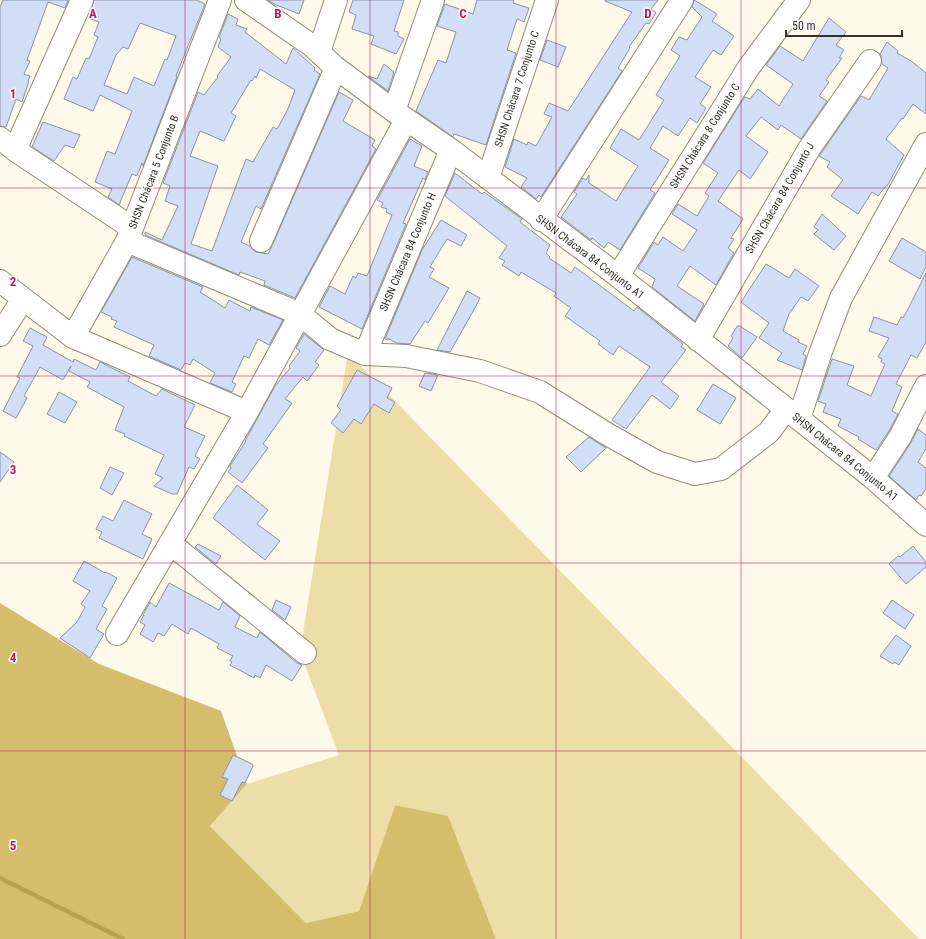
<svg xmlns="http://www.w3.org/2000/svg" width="926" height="939" font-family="'Roboto Condensed',sans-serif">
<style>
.green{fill:#eddea7}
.forest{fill:#d4be6c}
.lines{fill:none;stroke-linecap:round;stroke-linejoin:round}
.stream{stroke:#b8a250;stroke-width:4.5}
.building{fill:#d2def6;stroke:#8893aa;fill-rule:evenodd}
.minor-casing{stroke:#938d74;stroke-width:24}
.minor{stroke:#fff;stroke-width:22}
.grid{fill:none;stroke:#c2185b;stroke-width:1;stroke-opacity:0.55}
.labels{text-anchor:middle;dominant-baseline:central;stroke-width:3;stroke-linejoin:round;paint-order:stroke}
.street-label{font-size:11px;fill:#343127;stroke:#fff}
.grid-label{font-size:13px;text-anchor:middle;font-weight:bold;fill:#c2185b;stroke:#fff;stroke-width:3;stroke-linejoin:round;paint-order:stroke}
</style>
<rect width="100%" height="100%" fill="#fef9e9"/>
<path class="green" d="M348,353L919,939H496L448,817L395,805L359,911L306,923L210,826L247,784L339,755L300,652Z"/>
<path class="forest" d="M0,603L99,664L221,711L247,784L210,826L306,923L359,911L395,805L448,816L496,939H0Z"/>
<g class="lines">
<path class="stream" d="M0,878L123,939"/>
</g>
<path class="building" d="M3,0H68L65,8L48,2L27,60L30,61L24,74L30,76L28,81H29L22,102L16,99L6,127L0,126V7Z
M94,0H197L205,4L176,76L177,77L143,166L142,163L137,176L132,174L119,205L108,197L112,189L95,182L107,151L115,154L132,111L100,95L93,111L64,99L73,77L77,79L86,58L89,59L98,37L94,35L99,22L88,18ZM140,23L176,36L167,60L165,59L154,86L134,77L127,94L104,85L116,55L123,47L128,49Z
M268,0H304L299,14L274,4Z
M353,0H404L394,31L398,32V36L404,39L396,54L371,44L374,36L352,29L356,15L349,12Z
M477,0H514L513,3L529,8L524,22L517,19L507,50L516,53L486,145L454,134L453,137L416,111L438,60L446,63L456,32L437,26L445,4L473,14Z
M605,0H658L651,9L656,13L649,24L646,23L629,47L630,48L618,68L622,71L541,197L539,195L536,199L521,187L527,178L505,167L514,139L527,145L528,142L536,146L552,117L544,114L549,103L568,111L632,12L605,1Z
M694,0L717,14L712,21L734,36L721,55L713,50L695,77L711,87L700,104L706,108L697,123L690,118L678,136L663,126L650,148L669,160L650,190L655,193L620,250L608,242L604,248L592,238L591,240L561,217L577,194L574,192L583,178L586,180L589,175V183L616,201L638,166L610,148L621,129L639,140L664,100L656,95L680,56L671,50L679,37L687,40L702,17L692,7Z
M228,14L238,19L236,25L247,29L245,32L286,64L293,48L315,68L314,70L320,74L261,209L256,206L241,242L250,246L256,252L268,254L272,246L339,92L353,100L343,121L375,140L372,146L376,149L295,298L264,285L265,281L240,272L239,275L145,235V232L162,240L178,206L165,201L170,186L163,183L198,92L204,95L218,77L217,76L231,57L218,47L221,39L219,37ZM260,69L295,90L288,109L277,129L273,127L253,162L246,159L212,251L191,244L218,166L190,156L200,131L224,141L236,116L231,113L251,80L252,81L255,76L256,78Z
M829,18L846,32L836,45L844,50L839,58H842L826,80L829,82L819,96L827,101L801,139L781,125L778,130L761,117L746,136L768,152L750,179L739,170L718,201L743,219L731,238L734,239L728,248L734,253L716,285L690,266L677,286L704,304L695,321L652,287L655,279L638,268L654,242L658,245L663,237L683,251L697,230L672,214L678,204L697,216L709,196L705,193L718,173L703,163L742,101L745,97L750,99L758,89L779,106L793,84L766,65L780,46L803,61Z
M547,40L566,47L558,67L540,60Z
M887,42L898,51L897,53L911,61L926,73V114L913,104L903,119L902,118L886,139L904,155L887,186H886L878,196L872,192L858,214L831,196L843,180L827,167L830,162L819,156L861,96L869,100L888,68L882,64L881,56L880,54Z
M384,64L394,72L388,91L368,76L377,79Z
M43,122L80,135L74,148L65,145L54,161L32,147Z
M410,139L422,146L414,166L428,172L425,180L423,178L403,223L406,224L362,329L319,307L330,286L345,294L353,276L356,278L358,273L367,276L392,215L386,212L387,209L381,207L383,203L377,200Z
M455,173L482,194L484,192L522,219L520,222L550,245L546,253L550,257L549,258L571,273L575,267L634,311L637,307L683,344L681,347L686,350L661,382L679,396L670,409L652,395L626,429L612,420L650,367L619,346L613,355L598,344L600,341L565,316L571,308L554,296L556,293L521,272L519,276L502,265L505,261L499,258L507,246L445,196Z
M822,214L846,236L834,250L814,234L818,230L814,227Z
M441,220L467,235L461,246L447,239L430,267L434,269L429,277L449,288L428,323L425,321L410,344L396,343L388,338V340L385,339L422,250Z
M902,238L926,252V267L920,279L889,261Z
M132,257L203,287L200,292L225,308L229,300L250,311L251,307L283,320L269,345L258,339L249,358L244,356L232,382L236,384L232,392L210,383L215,373L193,359L190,365L185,363L181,370L149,356L154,345L114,327L117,321L111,319L112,317L101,312Z
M766,264L789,278L795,269L819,286L808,301L801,297L789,314L783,331L799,340L798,342L807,346L803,354L806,356L802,370L777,360L782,353L759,338L769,323L741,302Z
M926,273V342L917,358L911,355L896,384L902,387L892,411L898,414L889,431L876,450L858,439L859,437L838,426L841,419L823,412L826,404L818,401L832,359L854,366L847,385L871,396L885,364L881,362L882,359L878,357L889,338L869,331L874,317L897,325L901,317L903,318L907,311Z
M467,291L480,298L475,308L450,352L437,350Z
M738,325L757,337L742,358L728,346L733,338L731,336Z
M30,328L47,337L43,345L73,362L74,359L96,370L100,362L130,377L128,381L156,396L162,389L195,405L184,427L205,436L195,456L200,459L194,469L189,467L177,494H172L154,486L163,478L155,474L164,455L124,436L125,434L115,430L124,407L87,387L90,382L69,371L71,366L63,380L40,367L24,396L27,398L16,418L3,411L20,378L17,377L33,346L23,341Z
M304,334L324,350L315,362L319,365L307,381L303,377L285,399L292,403L263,444L268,448L242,483L228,472L231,468L230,466L246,441H245L275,386L290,368L289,366L300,351L296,348Z
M357,370L392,388L387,398L395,402L389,413L374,404L361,424L354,419L343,433L331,423L341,410L337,406Z
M425,373L438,375L431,391L419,386Z
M713,384L736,398L720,424L697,410Z
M59,392L77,402L65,423L47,414Z
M918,429L926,435V449L918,462L926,468V489L921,496L919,495L916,500L889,476L910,444Z
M589,437L606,448L581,472L566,457Z
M0,452L14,462L0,482Z
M110,467L124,473L112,495L100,488Z
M237,485L268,510L257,524L280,541L265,560L213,518Z
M124,500L152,514L142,534L152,539L143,559L99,538L102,532L96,529L103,516L113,521Z
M198,544L221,556L216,564L195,547Z
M913,546L926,562V567L906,584L889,564L898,556L900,557Z
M84,561L105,573L106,572L117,578L102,606L107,609L96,629L104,634L90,658L60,638L77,622L85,607L81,604L90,591L73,581Z
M169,583L219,610L223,602L240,616L235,627L257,638L260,632L297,663L302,665L292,681L266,665L260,678L255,675L254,678L230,665L232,662L230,661L233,656L217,648L219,644L191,628L188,634L172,624L164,636L158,633L153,642L140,634L145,625L140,622L144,615H143L150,602L156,607Z
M276,600L291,607L285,620L272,610Z
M892,600L914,615L905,629L883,613Z
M896,635L911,646L899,665L894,662L893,664L880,656Z
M233,755L252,764L253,766L245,783L242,782L232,801L220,795L228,779L222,777Z"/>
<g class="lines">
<g class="minor-casing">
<path id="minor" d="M246,0L311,45L336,68L394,111L451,150L618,276L799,419L873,478L926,525
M319,52L336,0
M394,111L433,0
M0,138L15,150L132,228
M15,150L82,0
M488,178L547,0
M541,220L682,0
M127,241L300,314L330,339L365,354L406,356L480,371L540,392L607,434L657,462L695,474L721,469L769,432L786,409
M261,241L336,68
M618,276L749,67L799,0
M0,281L73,337L247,412
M0,335L23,299
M73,337L127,241L220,0
M698,340L809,149L870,61
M365,354L451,150
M799,419L820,354L841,298L926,144
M873,478L900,437L926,386
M170,543L305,653
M117,634L247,412L406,120"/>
</g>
<use href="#minor" class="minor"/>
</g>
<path class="grid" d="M185,0V939M370,0V939M556,0V939M741,0V939M0,188H926M0,376H926M0,563H926M0,751H926"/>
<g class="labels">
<g class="street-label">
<text transform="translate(517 89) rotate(-72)">SHSN Chácara 7 Conjunto C</text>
<text transform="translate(705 136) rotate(-58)">SHSN Chácara 8 Conjunto C</text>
<text transform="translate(154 172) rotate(-69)">SHSN Chácara 5 Conjunto B</text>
<text transform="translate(780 198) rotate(-60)">SHSN Chácara 84 Conjunto J</text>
<text transform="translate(408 252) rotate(-67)">SHSN Chácara 84 Conjunto H</text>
<text transform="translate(590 257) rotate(37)">SHSN Chácara 84 Conjunto A1</text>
<text transform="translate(845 457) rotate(39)">SHSN Chácara 84 Conjunto A1</text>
</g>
</g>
<g class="grid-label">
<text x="93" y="18">A</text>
<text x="278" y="18">B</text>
<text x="463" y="18">C</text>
<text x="648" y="18">D</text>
<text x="13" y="98">1</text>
<text x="13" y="286">2</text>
<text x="13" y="474">3</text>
<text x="13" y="662">4</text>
<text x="13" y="850">5</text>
</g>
<path d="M786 30v6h116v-6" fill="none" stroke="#343127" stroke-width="2"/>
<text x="792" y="30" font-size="12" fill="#343127" stroke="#ffffff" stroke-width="3" paint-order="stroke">50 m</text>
</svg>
